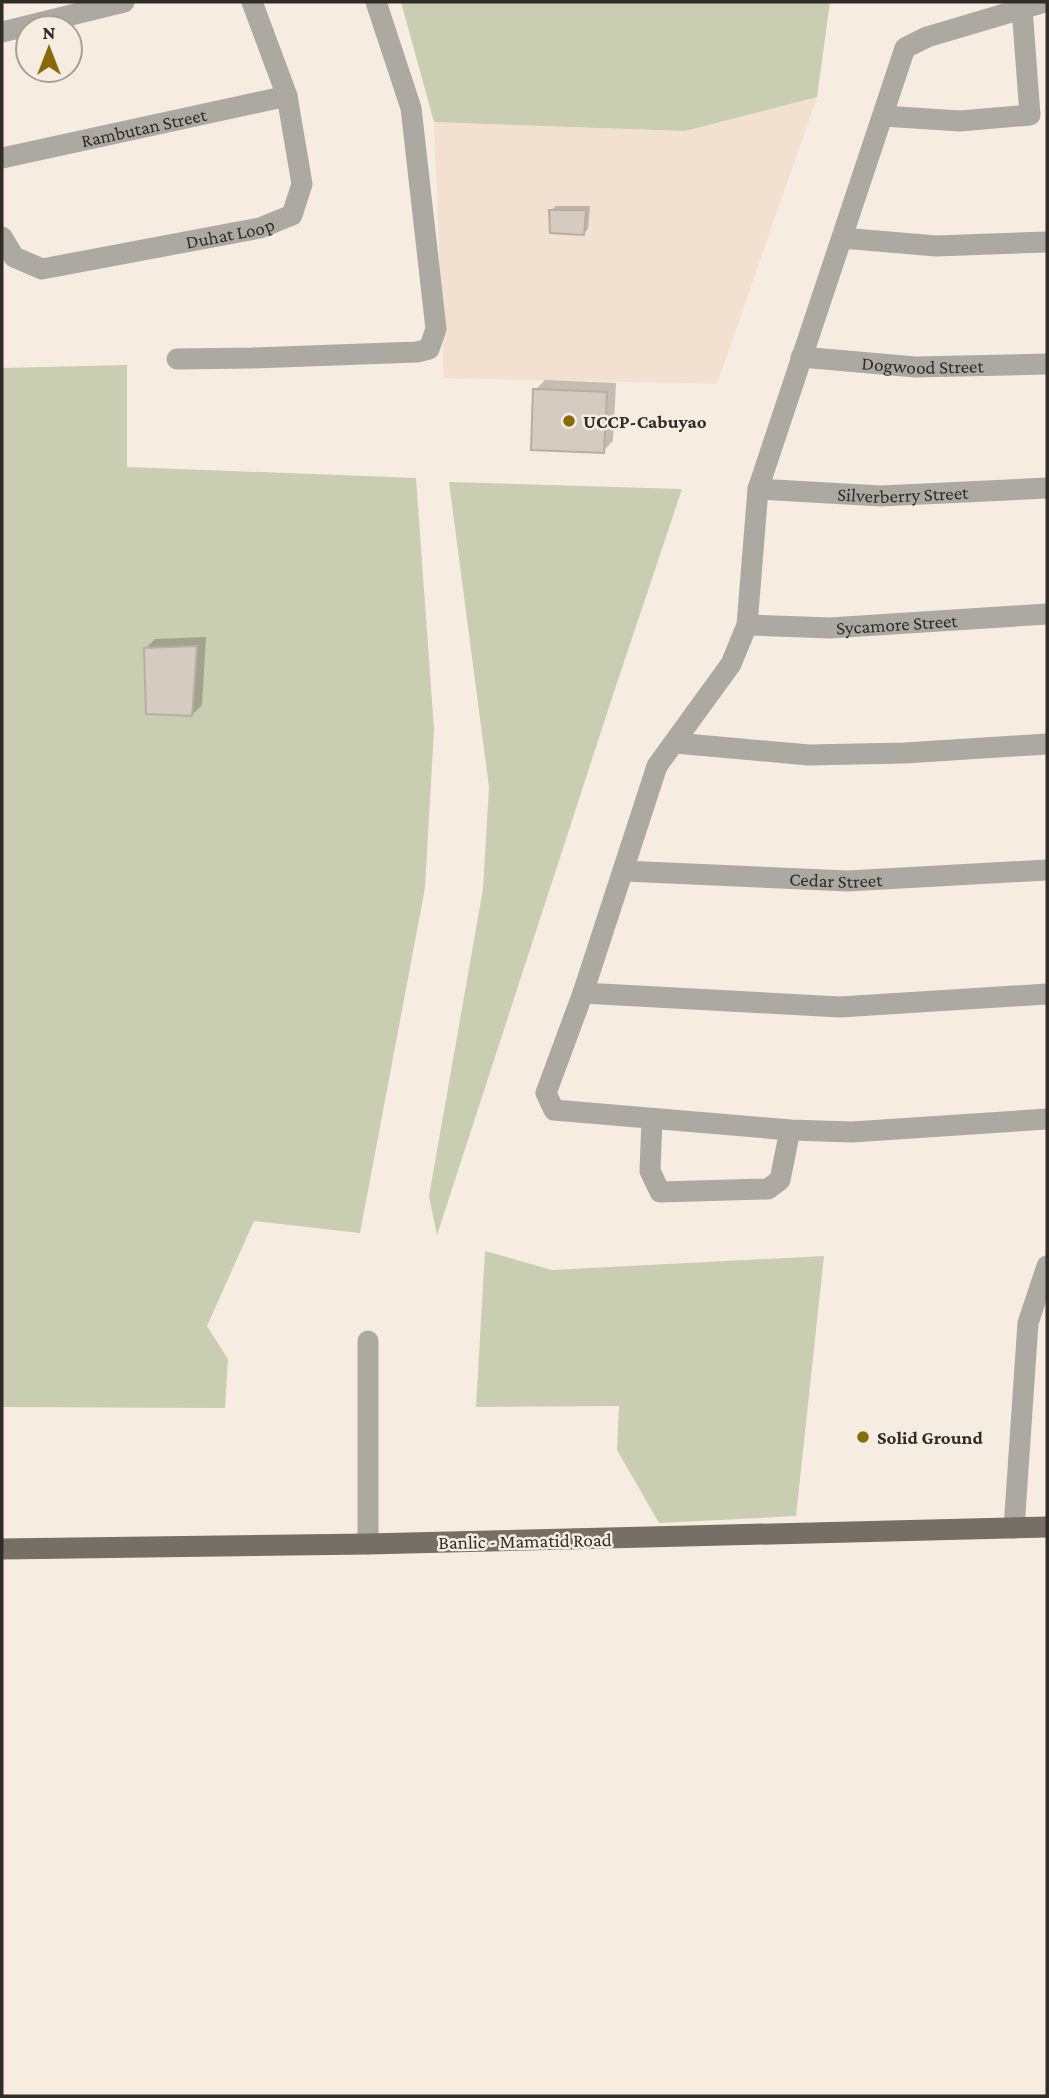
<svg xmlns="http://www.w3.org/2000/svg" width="1049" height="2098" font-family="'Crimson Pro',serif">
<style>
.built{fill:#f2e1d0}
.green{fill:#c9cdb1}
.shadow{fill:#0003}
.building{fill:#d5cbc0;stroke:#b8aea4;stroke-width:2}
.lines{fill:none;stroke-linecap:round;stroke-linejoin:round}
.minor{stroke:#aca9a3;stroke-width:21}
.major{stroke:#756f66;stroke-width:21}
.poi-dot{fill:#876b08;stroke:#f7ece1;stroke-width:2.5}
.labels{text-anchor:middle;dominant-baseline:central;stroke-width:5;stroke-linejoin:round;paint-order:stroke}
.street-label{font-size:19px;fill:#302c28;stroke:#f7ece1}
.poi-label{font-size:19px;font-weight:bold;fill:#302c28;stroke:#f7ece1;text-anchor:start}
</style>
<rect width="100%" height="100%" fill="#f7ece1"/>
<path class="built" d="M817,97L717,384L444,378L434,122L685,131Z"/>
<path class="green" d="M401,2H830L817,97L685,131L434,122Z
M127,365V467L416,478L434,729L425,888L360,1233L254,1221L207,1326L228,1359L225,1408L2,1407V368Z
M449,482L682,489L611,701L437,1235L429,1196L483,889L489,787Z
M485,1251L552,1270L824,1256L796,1516L659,1523L617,1450L619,1406L476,1407Z"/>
<path class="shadow" d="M556,206H590L588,229L584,233L551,210Z
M545,380L616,383L613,441L603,451L535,390Z
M206,637L202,705L192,715L145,649L155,639Z"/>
<path class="building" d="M549,210H586L584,235L550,233Z
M533,389L607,392L604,453L531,450Z
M197,646L192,716L146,714L144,648Z"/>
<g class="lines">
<g class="minor">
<path d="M1045,2L927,37L905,48L758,489L747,625L731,664L657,766L583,993L546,1093L554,1110L790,1130L852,1132L1047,1119"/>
<path d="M2,32L124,2"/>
<path d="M883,116L960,121L1030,115L1022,8"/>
<path id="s1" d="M2,158L287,96"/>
<path id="s2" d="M2,237L14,257L42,269L260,228L292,215L302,184L287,96L252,2"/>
<path d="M842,238L936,246L1047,242"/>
<path id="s3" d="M801,357L915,367L1047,364"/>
<path d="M177,359L252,358L417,352L429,349L436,329L411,108L376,2"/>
<path id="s4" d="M758,489L881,496L1047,488"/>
<path id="s5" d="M747,625L830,628L1047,614"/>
<path d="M675,743L809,755L905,753L1047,744"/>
<path id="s6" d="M624,871L848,881L1047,870"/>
<path d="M583,993L840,1007L1047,994"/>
<path d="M652,1119L650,1171L660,1192L768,1189L780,1180L790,1130"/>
<path d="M368,1341V1544"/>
<path d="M1014,1528L1028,1323L1047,1266"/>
</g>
<path class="major" d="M2,1549L368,1544L1047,1527"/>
</g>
<g class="poi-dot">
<circle cx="569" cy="421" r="7"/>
<circle cx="863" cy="1437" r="7"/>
</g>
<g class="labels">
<g class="street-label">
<text stroke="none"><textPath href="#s1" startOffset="145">Rambutan Street</textPath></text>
<text stroke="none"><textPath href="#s2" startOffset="245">Duhat Loop</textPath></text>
<text stroke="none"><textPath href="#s3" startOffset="122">Dogwood Street</textPath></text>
<text stroke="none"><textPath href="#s4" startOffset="145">Silverberry Street</textPath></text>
<text stroke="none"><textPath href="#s5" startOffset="150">Sycamore Street</textPath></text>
<text stroke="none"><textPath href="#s6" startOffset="212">Cedar Street</textPath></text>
<text transform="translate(525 1541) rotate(-1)">Banlic - Mamatid Road</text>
</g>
<g class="poi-label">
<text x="583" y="421">UCCP-Cabuyao</text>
<text x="877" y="1437">Solid Ground</text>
</g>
</g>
<rect width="1049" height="2098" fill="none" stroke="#302c28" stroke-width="7"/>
<g transform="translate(49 49)"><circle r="33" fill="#f7ece1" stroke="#a79f97" stroke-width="2"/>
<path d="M0-5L12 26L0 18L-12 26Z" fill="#876b08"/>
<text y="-10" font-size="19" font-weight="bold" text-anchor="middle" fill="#302c28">N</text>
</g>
</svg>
